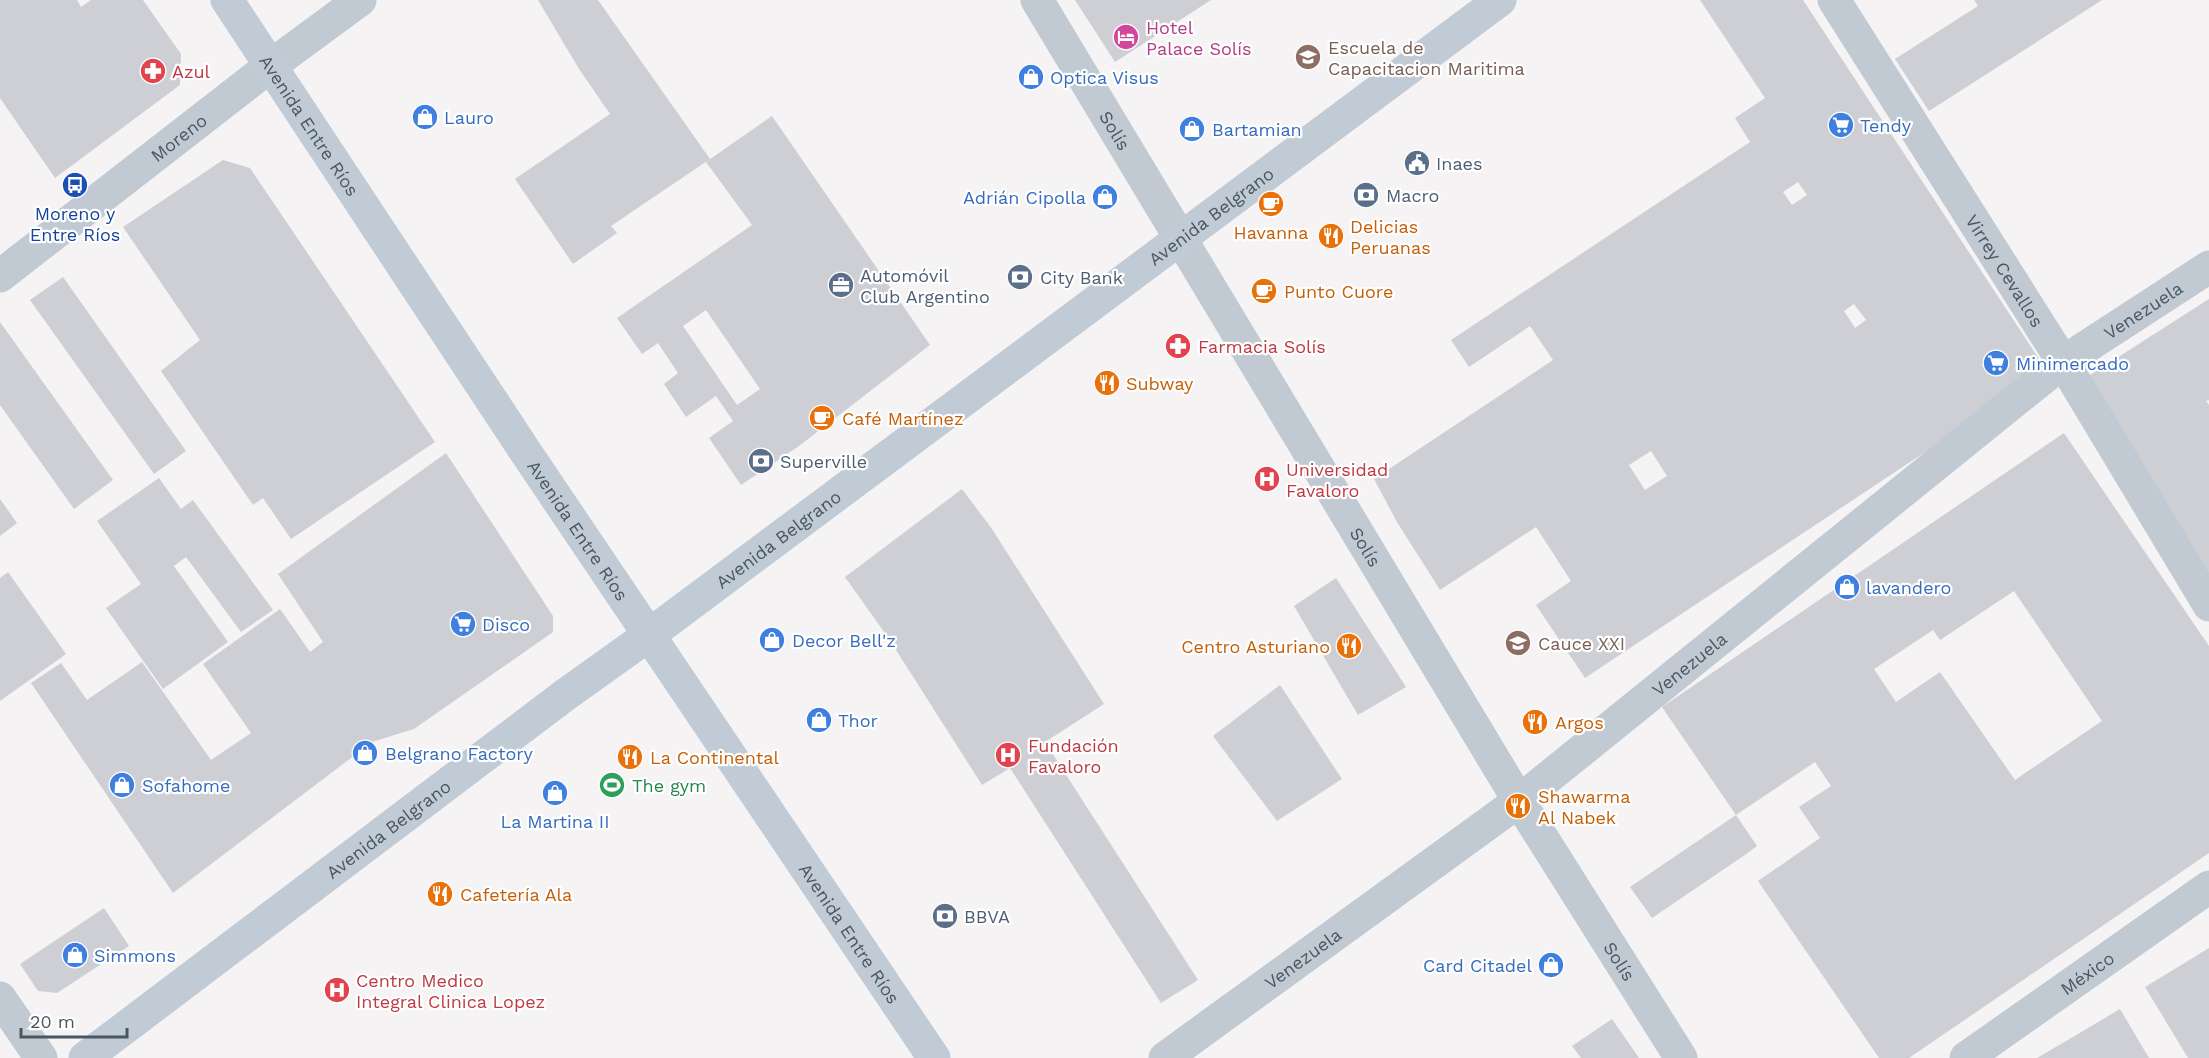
<svg xmlns="http://www.w3.org/2000/svg" width="2209" height="1058" font-family="'Work Sans',sans-serif">
<style>
.building{fill:#cdcfd5;fill-rule:evenodd}
.lines{fill:none;stroke-linecap:round;stroke-linejoin:round}
.minor{stroke:#c1cad2;stroke-width:33}
.tertiary{stroke:#c1cad2;stroke-width:33}
.secondary{stroke:#c1cbd6;stroke-width:33}
.labels{text-anchor:middle;dominant-baseline:central;stroke-width:4.5;stroke-linejoin:round;paint-order:stroke}
.hotel-label{font-size:18px;fill:#b23c85;stroke:#fff;text-anchor:start}
.education-label{font-size:18px;fill:#785e54;stroke:#fff;text-anchor:start}
.health-label{font-size:18px;fill:#be3a42;stroke:#fff;text-anchor:start}
.shop-label{font-size:18px;fill:#366cbe;stroke:#fff;text-anchor:start}
.street-label{font-size:18px;fill:#4a5661;stroke:#fff}
.service-label{font-size:18px;fill:#4e5e75;stroke:#fff;text-anchor:start}
.transit-label{font-size:18px;fill:#164399;stroke:#fff}
.food-label{font-size:18px;fill:#c56008;stroke:#fff;text-anchor:start}
.leisure-label{font-size:18px;fill:#27864d;stroke:#fff;text-anchor:start}
</style>
<rect width="100%" height="100%" fill="#f5f3f3"/>
<path class="building" d="M0,0H77L81,7L91,0H143L181,54L180,85L55,178L0,98Z
M538,0H598L710,159L611,226L617,233L573,264L515,179L610,114L579,69Z
M1075,0H1211L1115,62Z
M1700,0H1803L2047,371L1585,678L1536,605L1571,581L1536,527L1440,590L1397,522L1374,479L1553,360L1530,326L1469,367L1451,340L1750,142L1735,118L1765,98ZM1798,182L1807,195L1792,205L1783,192ZM1854,304L1866,320L1855,328L1844,311ZM1651,451L1667,476L1645,490L1629,465Z
M1974,0H2102L1929,111L1895,59L1978,6Z
M772,116L930,345L799,446L741,485L709,438L733,421L716,396L686,417L664,384L678,373L658,343L642,354L617,318L752,225L706,162ZM706,310L760,389L737,405L683,326Z
M223,160L250,168L435,442L291,539L263,498L253,505L161,371L200,340L123,227Z
M63,277L186,451L154,474L30,300Z
M2209,299V400L2206,401L2209,405V574L2084,379Z
M0,322L113,480L74,509L0,405Z
M2064,433L2209,646V853L1909,1058H1879L1758,881L1820,838L1799,807L1831,786L1815,762L1736,815L1757,846L1742,857L1652,918L1630,887L1736,815L1662,707ZM2014,591L2102,721L2015,780L1940,672L1896,702L1874,669L1933,630L1940,640Z
M446,453L553,616V632L414,729L372,742L173,893L31,683L61,663L87,700L142,662L211,760L251,733L203,664L280,609L310,652L323,642L278,574Z
M159,478L181,509L193,500L273,610L241,632L186,557L174,566L228,642L163,689L106,608L141,584L97,521Z
M962,489L992,529L1104,704L1045,742L1198,980L1161,1003L1010,768L982,785L889,639L845,577Z
M0,499L17,523L0,536Z
M8,572L66,654L0,701V578Z
M1336,578L1406,687L1358,715L1294,606Z
M1280,685L1342,779L1277,821L1213,736Z
M104,908L129,946L57,993L38,991L20,964Z
M2209,948V1058H2188L2145,987Z
M2120,1009L2149,1058H2037L2078,1034Z
M1612,1019L1639,1058H1581L1572,1046Z"/>
<g class="lines">
<g class="minor">
<path id="s1" d="M1037,0L1519,801L1681,1058"/>
<path id="s2" d="M1834,0L2063,362L2209,605"/>
<path id="s3" d="M0,276L269,67L360,0"/>
<path id="s4" d="M1165,1058L1519,801L2063,362L2209,267"/>
<path id="s5" d="M1966,1058L2209,887"/>
</g>
<path class="tertiary" d="M0,998L41,1058"/>
<g class="secondary">
<path id="s6" d="M227,0L527,454L934,1058"/>
<path id="s7" d="M85,1058L565,695L649,635L1500,0"/>
</g>
</g>
<defs>
<g id="hotel-disc" transform="scale(1.35)"><circle r="9.5" fill="#d1479c" stroke="#fff"/><path d="M-6-4.5h1.5V1H6V5H4.5V3h-9V5H-6ZM-4 0a1.8 1.8 0 1 1 3.6 0ZM.5 0V-2.5h3Q6-2.5 6 0Z" fill="#fff"/></g>
<g id="university-disc" transform="scale(1.35)"><circle r="9.5" fill="#8d6e63" stroke="#fff"/><path d="M0-5L7-2L0 1L-7-2ZM-4 1L0 2.5L4 1V4Q0 6-4 4Z" fill="#fff"/></g>
<g id="pharmacy-disc" transform="scale(1.35)"><circle r="9.5" fill="#e0444e" stroke="#fff"/><path d="M-2-6h4v4h4v4h-4v4h-4v-4h-4v-4h4Z" fill="#fff"/></g>
<g id="shop-disc" transform="scale(1.35)"><circle r="9.5" fill="#3f7fe0" stroke="#fff"/><path d="M-5-2.5h2.3a2.7 3.5 0 0 1 5.4 0H5L5.5 6h-11ZM-1.5-2.5h3a1.5 2.3 0 0 0-3 0Z" fill="#fff"/></g>
<g id="supermarket-disc" transform="scale(1.35)"><circle r="9.5" fill="#3f7fe0" stroke="#fff"/><path d="M-6-5.5h2.5l.6 2H6L4.5 2H-2.5L-4.4-4H-6ZM-1.5 3.2a1.3 1.3 0 1 0 .1 0ZM3 3.2a1.3 1.3 0 1 0 .1 0Z" fill="#fff"/></g>
<g id="civic-disc" transform="scale(1.35)"><circle r="9.5" fill="#5c6f8a" stroke="#fff"/><path d="M-.6-6.5H3V-4.5H.6V-3L4-1V1h2V6H-6V1h2V-1L-.6-3ZM-1.2 2.5V6h2.4V2.5Z" fill="#fff"/></g>
<g id="bus-disc" transform="scale(1.35)"><circle r="9.5" fill="#1a4fb4" stroke="#fff"/><path d="M-5-6H5V4H4V6H2V4H-2V6H-4V4H-5ZM-3.5-4V0h7V-4ZM-3.5 1.2v1.5H-2V1.2ZM2 1.2v1.5H3.5V1.2Z" fill="#fff"/></g>
<g id="bank-disc" transform="scale(1.35)"><circle r="9.5" fill="#5c6f8a" stroke="#fff"/><path d="M-6-4H6V4H-6ZM0-2.3a2.3 2.3 0 1 0 0 4.6a2.3 2.3 0 1 0 0-4.6Z" fill="#fff"/></g>
<g id="cafe-disc" transform="scale(1.35)"><circle r="9.5" fill="#e8710a" stroke="#fff"/><path d="M-5.5-4.5H6V0H3Q3 3.5 0 3.5H-2.5Q-5.5 3.5-5.5 0ZM3-3.2v2h1.7v-2ZM-6 4.5H4V6H-6Z" fill="#fff"/></g>
<g id="restaurant-disc" transform="scale(1.35)"><circle r="9.5" fill="#e8710a" stroke="#fff"/><path d="M-5-6h1v4h1v-4h1v4h1v-4h1v5L-1.5 .5V6h-2V.5L-5-1ZM5-6V6H3V1.5H1.5Q1.5-4 5-6Z" fill="#fff"/></g>
<g id="office-disc" transform="scale(1.35)"><circle r="9.5" fill="#5c6f8a" stroke="#fff"/><path d="M-6-3h4V-5.5h4V-3h4V5H-6ZM-1-4.5V-3h2v-1.5ZM-6 0V1H6V0Z" fill="#fff"/></g>
<g id="hospital-disc" transform="scale(1.35)"><circle r="9.5" fill="#e0444e" stroke="#fff"/><path d="M-5-5h3v3.5h4V-5h3V5h-3V1.5h-4V5h-3Z" fill="#fff"/></g>
<g id="school-disc" transform="scale(1.35)"><circle r="9.5" fill="#8d6e63" stroke="#fff"/><path d="M0-5L7-2L0 1L-7-2ZM-4 1L0 2.5L4 1V4Q0 6-4 4Z" fill="#fff"/></g>
<g id="stadium-disc" transform="scale(1.35)"><circle r="9.5" fill="#2e9e5b" stroke="#fff"/><path d="M0-5a6.5 5 0 1 0 0 10a6.5 5 0 1 0 0-10ZM-3.5-1.8h7v3.6h-7Z" fill="#fff"/></g>
</defs>
<g fill-rule="evenodd">
<use href="#hotel-disc" x="1126" y="37"/>
<use href="#university-disc" x="1308" y="57"/>
<use href="#pharmacy-disc" x="153" y="71"/>
<use href="#shop-disc" x="1031" y="77"/>
<use href="#shop-disc" x="425" y="117"/>
<use href="#supermarket-disc" x="1841" y="125"/>
<use href="#shop-disc" x="1192" y="129"/>
<use href="#civic-disc" x="1417" y="163"/>
<use href="#bus-disc" x="75" y="185"/>
<use href="#bank-disc" x="1366" y="195"/>
<use href="#shop-disc" x="1105" y="197"/>
<use href="#cafe-disc" x="1271" y="204"/>
<use href="#restaurant-disc" x="1331" y="236"/>
<use href="#bank-disc" x="1020" y="277"/>
<use href="#office-disc" x="841" y="285"/>
<use href="#cafe-disc" x="1264" y="291"/>
<use href="#pharmacy-disc" x="1178" y="346"/>
<use href="#supermarket-disc" x="1996" y="363"/>
<use href="#restaurant-disc" x="1107" y="383"/>
<use href="#cafe-disc" x="822" y="418"/>
<use href="#bank-disc" x="761" y="461"/>
<use href="#hospital-disc" x="1267" y="479"/>
<use href="#shop-disc" x="1847" y="587"/>
<use href="#supermarket-disc" x="463" y="624"/>
<use href="#shop-disc" x="772" y="640"/>
<use href="#school-disc" x="1518" y="643"/>
<use href="#restaurant-disc" x="1349" y="646"/>
<use href="#shop-disc" x="819" y="720"/>
<use href="#restaurant-disc" x="1535" y="722"/>
<use href="#shop-disc" x="365" y="753"/>
<use href="#hospital-disc" x="1008" y="755"/>
<use href="#restaurant-disc" x="630" y="757"/>
<use href="#shop-disc" x="122" y="785"/>
<use href="#stadium-disc" x="612" y="785"/>
<use href="#shop-disc" x="555" y="793"/>
<use href="#restaurant-disc" x="1518" y="806"/>
<use href="#restaurant-disc" x="440" y="894"/>
<use href="#bank-disc" x="945" y="916"/>
<use href="#shop-disc" x="75" y="955"/>
<use href="#shop-disc" x="1551" y="965"/>
<use href="#hospital-disc" x="337" y="990"/>
</g>
<g class="labels">
<g class="hotel-label">
<text x="1146" y="27">Hotel<tspan x="1146" dy="21">Palace Solís</tspan></text>
</g>
<g class="education-label">
<text x="1328" y="47">Escuela de<tspan x="1328" dy="21">Capacitacion Maritima</tspan></text>
<text x="1538" y="643">Cauce XXI</text>
</g>
<g class="health-label">
<text x="172" y="71">Azul</text>
<text x="1198" y="346">Farmacia Solís</text>
<text x="1286" y="469">Universidad<tspan x="1286" dy="21">Favaloro</tspan></text>
<text x="1028" y="745">Fundación<tspan x="1028" dy="21">Favaloro</tspan></text>
<text x="356" y="980">Centro Medico<tspan x="356" dy="21">Integral Clinica Lopez</tspan></text>
</g>
<g class="shop-label">
<text x="1050" y="77">Optica Visus</text>
<text x="444" y="117">Lauro</text>
<text x="1860" y="125">Tendy</text>
<text x="1212" y="129">Bartamian</text>
<text x="1086" y="197" text-anchor="end">Adrián Cipolla</text>
<text x="2016" y="363">Minimercado</text>
<text x="1866" y="587">lavandero</text>
<text x="482" y="624">Disco</text>
<text x="792" y="640">Decor Bell'z</text>
<text x="838" y="720">Thor</text>
<text x="385" y="753">Belgrano Factory</text>
<text x="142" y="785">Sofahome</text>
<text x="555" y="821" text-anchor="middle">La Martina II</text>
<text x="94" y="955">Simmons</text>
<text x="1532" y="965" text-anchor="end">Card Citadel</text>
</g>
<g class="street-label">
<text stroke="none"><textPath href="#s6" startOffset="150">Avenida Entre Ríos</textPath></text>
<text stroke="none"><textPath href="#s1" startOffset="152">Solís</textPath></text>
<text stroke="none"><textPath href="#s3" startOffset="226">Moreno</textPath></text>
<text stroke="none"><textPath href="#s7" startOffset="1406">Avenida Belgrano</textPath></text>
<text stroke="none"><textPath href="#s2" startOffset="320">Virrey Cevallos</textPath></text>
<text stroke="none"><textPath href="#s4" startOffset="1232">Venezuela</textPath></text>
<text stroke="none"><textPath href="#s6" startOffset="636">Avenida Entre Ríos</textPath></text>
<text stroke="none"><textPath href="#s7" startOffset="866">Avenida Belgrano</textPath></text>
<text stroke="none"><textPath href="#s1" startOffset="638">Solís</textPath></text>
<text stroke="none"><textPath href="#s4" startOffset="656">Venezuela</textPath></text>
<text stroke="none"><textPath href="#s7" startOffset="380">Avenida Belgrano</textPath></text>
<text stroke="none"><textPath href="#s6" startOffset="1122">Avenida Entre Ríos</textPath></text>
<text stroke="none"><textPath href="#s4" startOffset="170">Venezuela</textPath></text>
<text stroke="none"><textPath href="#s1" startOffset="1124">Solís</textPath></text>
<text stroke="none"><textPath href="#s5" startOffset="148">México</textPath></text>
</g>
<g class="service-label">
<text x="1436" y="163">Inaes</text>
<text x="1386" y="195">Macro</text>
<text x="860" y="275">Automóvil<tspan x="860" dy="21">Club Argentino</tspan></text>
<text x="1040" y="277">City Bank</text>
<text x="780" y="461">Superville</text>
<text x="964" y="916">BBVA</text>
</g>
<g class="transit-label">
<text x="75" y="213">Moreno y<tspan x="75" dy="21">Entre Ríos</tspan></text>
</g>
<g class="food-label">
<text x="1350" y="226">Delicias<tspan x="1350" dy="21">Peruanas</tspan></text>
<text x="1271" y="232" text-anchor="middle">Havanna</text>
<text x="1284" y="291">Punto Cuore</text>
<text x="1126" y="383">Subway</text>
<text x="842" y="418">Café Martínez</text>
<text x="1330" y="646" text-anchor="end">Centro Asturiano</text>
<text x="1555" y="722">Argos</text>
<text x="650" y="757">La Continental</text>
<text x="1538" y="796">Shawarma<tspan x="1538" dy="21">Al Nabek</tspan></text>
<text x="460" y="894">Cafetería Ala</text>
</g>
<g class="leisure-label">
<text x="632" y="785">The gym</text>
</g>
</g>
<path d="M21 1028v9h106v-9" fill="none" stroke="#4a5661" stroke-width="3"/>
<text x="30" y="1028" font-size="18" fill="#4a5661" stroke="#ffffff" stroke-width="4.5" paint-order="stroke">20 m</text>
</svg>
